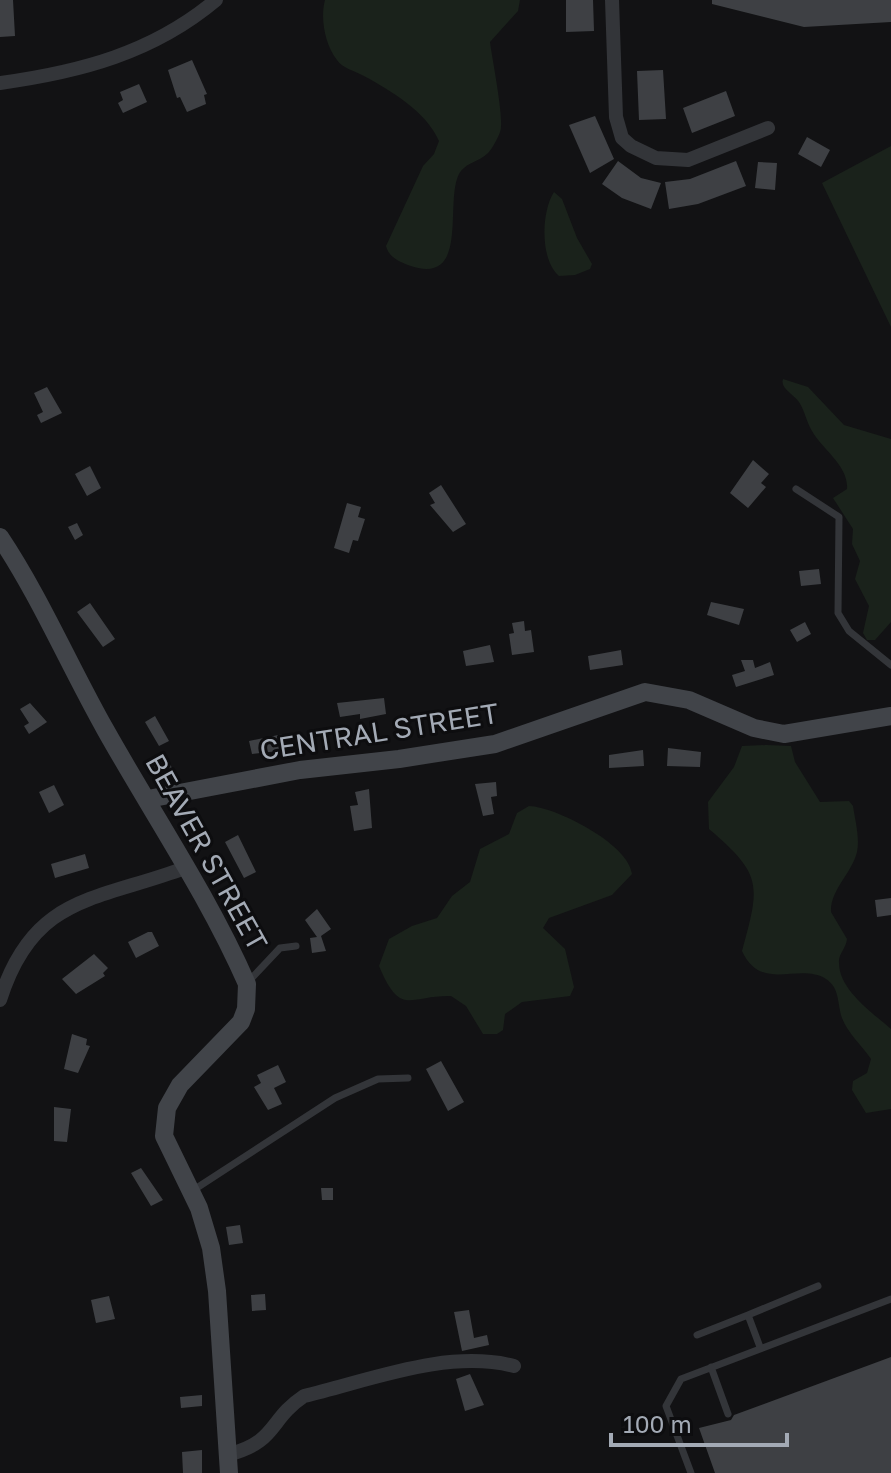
<svg xmlns="http://www.w3.org/2000/svg" width="891" height="1473" font-family="'Golos Text',sans-serif">
<style>
.green{fill:#1a221b}
.building{fill:#3e4044}
.lines{fill:none;stroke-linecap:round;stroke-linejoin:round}
.lane{stroke:#333539;stroke-width:7}
.street{stroke:#333539;stroke-width:14}
.secondary{stroke:#414449;stroke-width:18}
.labels{text-anchor:middle;dominant-baseline:central;stroke-width:6;stroke-linejoin:round;paint-order:stroke}
.street-label{font-size:28px;fill:#a3aab5;stroke:#0d0d0f}
</style>
<rect width="100%" height="100%" fill="#121214"/>
<path class="green" d="M325,0H520L518,11L490,42C492,59 505,121 500,132C498,138 492,149 488,153C479,162 466,162 459,174C444,203 471,288 408,265C398,261 389,257 386,246L423,166L434,154L439,141C426,111 391,91 364,76C355,71 342,68 337,60C325,45 320,18 325,0Z
M891,146V327L822,183Z
M554,192L562,199L577,238L592,264L590,269L575,275L559,276C540,260 541,212 554,192Z
M783,379L808,387L844,425L891,439V622L875,640H867L863,633L869,606L855,579L860,561L852,544L853,529L833,498L847,489C849,466 822,449 812,431C806,421 805,411 799,402C792,393 780,388 783,379Z
M766,745L791,746L795,762L820,802L849,801L853,806C855,820 860,838 857,852C852,873 830,890 831,912L847,939C846,949 838,954 839,963C839,990 873,1013 891,1029V1109L866,1113L852,1090L853,1081L867,1073L871,1059C862,1046 847,1032 842,1018C837,1003 840,988 826,979C799,962 761,993 742,951C760,885 763,875 709,829L708,802L734,767L742,746Z
M529,806C556,807 629,844 632,874L612,895L549,918L543,928L565,949L574,987L570,996L522,1002L505,1014L503,1030L497,1034H483L466,1006L451,996C409,995 401,1018 379,966L389,939L412,926L437,918L452,896L470,882L480,849L509,834L517,813Z"/>
<path class="building" d="M0,0H13L15,36L0,37Z
M566,0H593L594,31L566,32Z
M712,0H891V22L804,27L712,4Z
M192,60L207,94L204,95L206,104L187,112L180,97L177,98L168,70Z
M663,70L666,119L639,120L637,71Z
M139,84L147,102L123,113L118,103L123,100L120,92Z
M726,91L735,116L692,133L683,108Z
M595,116L614,159L590,173L569,125Z
M807,137L830,150L821,167L798,154Z
M618,161L641,178L661,183L651,209L622,198L602,184Z
M736,161L746,186L698,204L669,209L665,182L690,179Z
M758,162L777,163L775,190L755,188Z
M47,387L62,413L41,423L37,415L43,412L34,393Z
M753,460L769,474L761,483L766,487L748,508L730,493Z
M90,466L101,488L87,496L75,474Z
M441,485L466,524L453,532L430,505L435,503L429,493Z
M347,503L361,507L358,517L365,519L358,541L353,540L349,553L334,548Z
M77,523L83,535L75,540L68,527Z
M819,569L821,584L801,586L799,571Z
M711,602L744,609L739,625L707,615Z
M90,603L115,639L103,647L77,612Z
M524,621L525,631L531,630L534,652L512,655L509,634L514,633L512,623Z
M805,622L811,634L797,642L790,630Z
M490,645L494,662L466,666L463,651Z
M621,650L623,665L590,670L588,656Z
M741,660H753L755,668L770,662L774,675L736,687L732,675L745,671Z
M384,698L386,714L360,719V714L340,717L337,703Z
M30,703L47,722L29,734L24,726L29,723L20,709Z
M155,716L169,741L159,746L145,722Z
M283,734L287,750L252,754L249,741Z
M668,748L701,752L700,767L667,766Z
M643,750L644,766L609,768V755Z
M167,759L176,775L164,782L154,766Z
M496,782L497,796L491,797L494,814L483,816L475,784Z
M54,785L64,805L49,813L39,792Z
M369,789L372,828L354,831L350,806L358,805L355,792Z
M238,835L256,872L244,878L225,842Z
M85,854L89,868L55,878L51,864Z
M891,898V915L877,917L875,900Z
M317,909L331,929L321,936L326,951L312,953L310,938L317,937L305,920Z
M148,932H152L159,946L136,958L128,942Z
M94,954L108,968L103,973L105,976L76,994L62,979Z
M72,1034L87,1039L86,1045L90,1046L78,1073L64,1069Z
M441,1061L464,1102L448,1111L426,1069Z
M278,1065L286,1082L274,1088L282,1104L268,1110L254,1087L261,1083L257,1075Z
M54,1107L71,1109L67,1142L54,1141Z
M141,1168L163,1200L151,1206L131,1173Z
M321,1188H333V1200H322Z
M240,1225L243,1243L229,1245L226,1227Z
M265,1294L266,1310L252,1311L251,1295Z
M109,1296L115,1319L96,1323L91,1300Z
M469,1310L474,1338L487,1335L489,1345L462,1351L454,1312Z
M891,1357V1473H715L699,1428L731,1420L734,1415Z
M470,1374L484,1405L465,1411L456,1379Z
M202,1395V1406L181,1408L180,1397Z
M202,1450V1473H183L182,1452Z"/>
<g class="lines">
<path class="lane" d="M796,489L839,517L838,613L849,631L891,665
M248,982L280,948L296,946
M192,1191L335,1098L378,1079L408,1078
M697,1335L748,1315
M760,1347L748,1315L818,1286
M711,1367L728,1414
M691,1473L666,1406L681,1379L891,1299"/>
<path class="street" d="M612,0L616,117L622,138L631,146L656,158L688,160L768,128
M0,83C80,72 153,53 216,0
M0,1000C33,895 96,901 185,868
M227,1455C278,1442 268,1420 304,1396C371,1380 447,1349 514,1366"/>
<path class="secondary" d="M0,537C40,597 69,665 105,729C152,813 208,895 247,984L246,1009L241,1022L180,1085L167,1108L164,1136L199,1208L211,1248L217,1291L229,1473
M148,799L300,770L399,759L495,744L645,692L689,700L754,728L784,734L891,716"/>
</g>
<g class="labels">
<g class="street-label">
<text transform="translate(379 731) rotate(-9)">CENTRAL STREET</text>
<text transform="translate(207 852) rotate(61)">BEAVER STREET</text>
</g>
</g>
<path d="M611 1433v12h176v-12" fill="none" stroke="#a3aab5" stroke-width="4"/>
<text x="623" y="1433" font-size="24" fill="#a3aab5" stroke="#0d0d0f" stroke-width="6" paint-order="stroke">100 m</text>
</svg>
